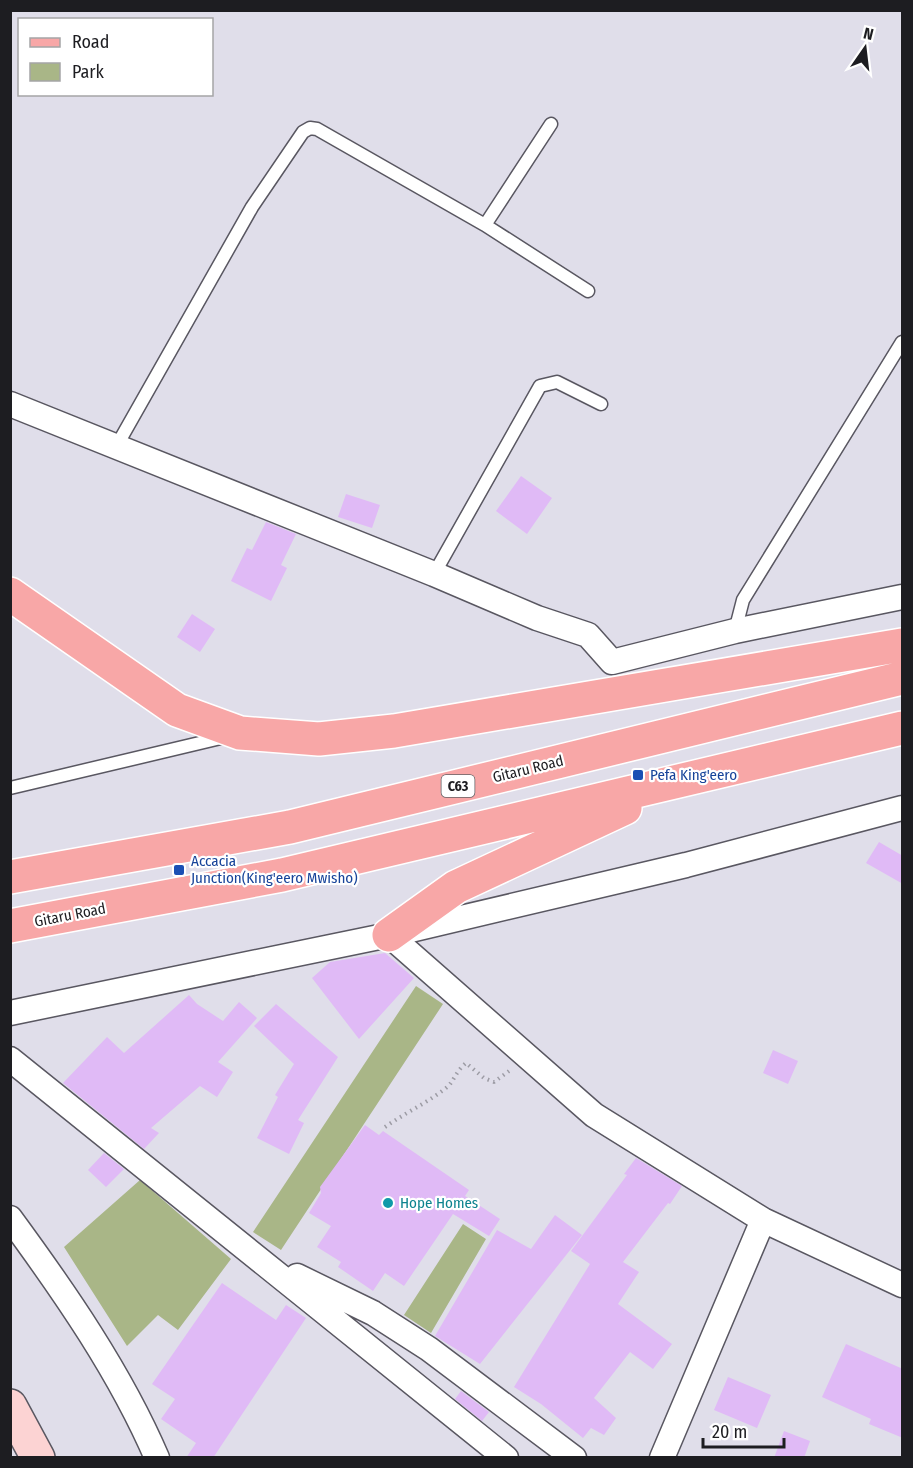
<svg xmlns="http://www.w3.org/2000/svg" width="913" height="1468" font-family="'Fira Sans Condensed',sans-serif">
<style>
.green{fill:#a9b687}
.building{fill:#e0baf6}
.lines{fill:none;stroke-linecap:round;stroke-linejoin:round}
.service-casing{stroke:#595761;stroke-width:15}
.minor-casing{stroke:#595761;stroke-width:27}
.secondary-casing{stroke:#595761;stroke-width:36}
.primary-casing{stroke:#fff;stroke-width:36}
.path{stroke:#9d9ca5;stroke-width:4;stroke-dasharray:1.5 4.5;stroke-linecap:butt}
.service{stroke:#fff;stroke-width:12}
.minor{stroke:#fff;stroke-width:24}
.secondary{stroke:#fcd3d3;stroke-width:33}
.primary{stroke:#f8a7a7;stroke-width:33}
.transit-dot{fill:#1a4fb4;stroke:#fff;stroke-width:2}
.culture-dot{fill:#0f9aa8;stroke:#fff;stroke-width:2}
.labels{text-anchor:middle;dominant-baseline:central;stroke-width:4.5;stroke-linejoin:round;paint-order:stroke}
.shield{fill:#fff;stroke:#616164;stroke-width:1.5}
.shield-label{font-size:14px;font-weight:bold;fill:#1d1d21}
.street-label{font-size:15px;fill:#1d1d21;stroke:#fff}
.transit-label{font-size:15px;fill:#164399;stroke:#fff;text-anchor:start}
.culture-label{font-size:15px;fill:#0d838f;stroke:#fff;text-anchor:start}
</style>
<rect width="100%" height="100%" fill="#e0deea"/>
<path class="green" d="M416,986L443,1004L281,1250L253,1232Z
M140,1180L231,1259L178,1330L158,1315L127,1346L64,1247Z
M463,1224L486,1239L431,1333L404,1315Z"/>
<path class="building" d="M521,476L552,498L527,534L496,511Z
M346,494L380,505L372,528L338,517Z
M266,522L296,534L281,565L287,568L271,601L231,581L247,548L252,550Z
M192,614L215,629L200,652L177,637Z
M879,842L903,856V884L866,863Z
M385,953L414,978L359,1039L312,978L330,962Z
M189,995L197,1004L223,1021L239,1002L257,1018L218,1062L233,1072L217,1097L200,1086L151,1128L159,1133L144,1149L63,1083L107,1037L124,1053Z
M276,1004L338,1057L298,1120L304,1123L289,1154L257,1138L278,1097L275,1095L294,1064L254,1026Z
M773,1050L798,1061L788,1084L763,1073Z
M365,1125L379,1135L383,1131L469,1190L465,1196L500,1219L489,1236L453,1214L404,1286L385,1273L373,1291L338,1267L341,1262L317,1247L331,1226L309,1213L321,1193L320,1187Z
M104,1153L124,1169L106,1187L88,1170Z
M636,1158L682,1186L670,1204L668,1203L623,1262L639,1272L618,1304L672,1344L653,1369L630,1352L594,1398L616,1418L604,1435L591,1428L583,1438L541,1404L514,1387L590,1264L571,1251L627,1175L624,1174Z
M555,1215L582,1235L480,1364L435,1336L497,1230L531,1249Z
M222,1283L276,1320L286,1305L306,1318L213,1458H186L196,1443L161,1419L175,1399L152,1384Z
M846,1344L903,1369V1438L869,1424L871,1419L822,1397Z
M728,1377L771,1395L757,1428L714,1410Z
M461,1391L489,1412L482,1421L455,1399Z
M784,1431L810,1441L804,1458H774Z"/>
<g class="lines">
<g class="service-casing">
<path id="service" d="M485,225L551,124
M116,447L252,207L303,132L310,128L317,129L485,225L588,291
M434,574L540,386L557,382L601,404
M735,631L743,600L902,342
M10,788L225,737"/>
</g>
<g class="minor-casing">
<path id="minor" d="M10,404L434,574L537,618L588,635L612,662L735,631L902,597
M389,935L594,1115L763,1220L902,1285
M10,1013L389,935L686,865L902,808
M10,1059L506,1458
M10,1218C65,1293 120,1372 157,1458
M297,1276L373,1313L429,1349L574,1458
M662,1458L763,1220"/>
</g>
<g class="secondary-casing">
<path id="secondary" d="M10,1406L38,1458"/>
</g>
<g class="primary-casing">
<path id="primary" d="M10,594L177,710L240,733L319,739L394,731L902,645
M10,877L290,827L902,678
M10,926L282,875L902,728
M389,935L456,887L625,808"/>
</g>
<path class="path" d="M385,1127C405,1113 427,1103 446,1088C454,1082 455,1072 466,1063L484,1078L494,1082L509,1071"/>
<use href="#service" class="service"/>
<use href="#minor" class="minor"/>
<use href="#secondary" class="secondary"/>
<use href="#primary" class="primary"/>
</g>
<g class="transit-dot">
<rect x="632" y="769" width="12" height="12" rx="3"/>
<rect x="173" y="864" width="12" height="12" rx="3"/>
</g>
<circle class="culture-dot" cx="388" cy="1203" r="6"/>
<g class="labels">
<rect class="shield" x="441.5" y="775" width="33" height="22" rx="4.5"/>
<g class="shield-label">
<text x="458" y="786">C63</text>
</g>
<g class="street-label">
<text transform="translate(528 769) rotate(-14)">Gitaru Road</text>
<text transform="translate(70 915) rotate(-11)">Gitaru Road</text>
</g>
<g class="transit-label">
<text x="650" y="775">Pefa King'eero</text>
<text x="191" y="861">Accacia<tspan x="191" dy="17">Junction(King'eero Mwisho)</tspan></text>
</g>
<g class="culture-label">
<text x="400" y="1203">Hope Homes</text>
</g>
</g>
<rect width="913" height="1468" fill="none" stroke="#1d1d21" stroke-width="24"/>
<rect x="18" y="18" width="195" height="78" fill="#ffffff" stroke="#a5a5a6" stroke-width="1.5"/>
<rect x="30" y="38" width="30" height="9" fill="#f8a7a7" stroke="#a5a5a6" stroke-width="1.5"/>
<text x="72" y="48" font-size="18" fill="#1d1d21">Road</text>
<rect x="30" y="63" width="30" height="18" fill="#a9b687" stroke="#a5a5a6" stroke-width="1.5"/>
<text x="72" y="78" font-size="18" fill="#1d1d21">Park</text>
<g transform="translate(865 48) rotate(14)" stroke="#ffffff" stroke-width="4.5" paint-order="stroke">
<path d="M0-4.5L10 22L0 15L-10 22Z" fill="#1d1d21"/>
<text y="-9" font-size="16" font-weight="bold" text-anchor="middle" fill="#1d1d21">N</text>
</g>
<path d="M703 1438v9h81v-9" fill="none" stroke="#1d1d21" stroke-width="3"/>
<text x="712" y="1438" font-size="18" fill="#1d1d21" stroke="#ffffff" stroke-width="4.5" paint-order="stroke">20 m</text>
</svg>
